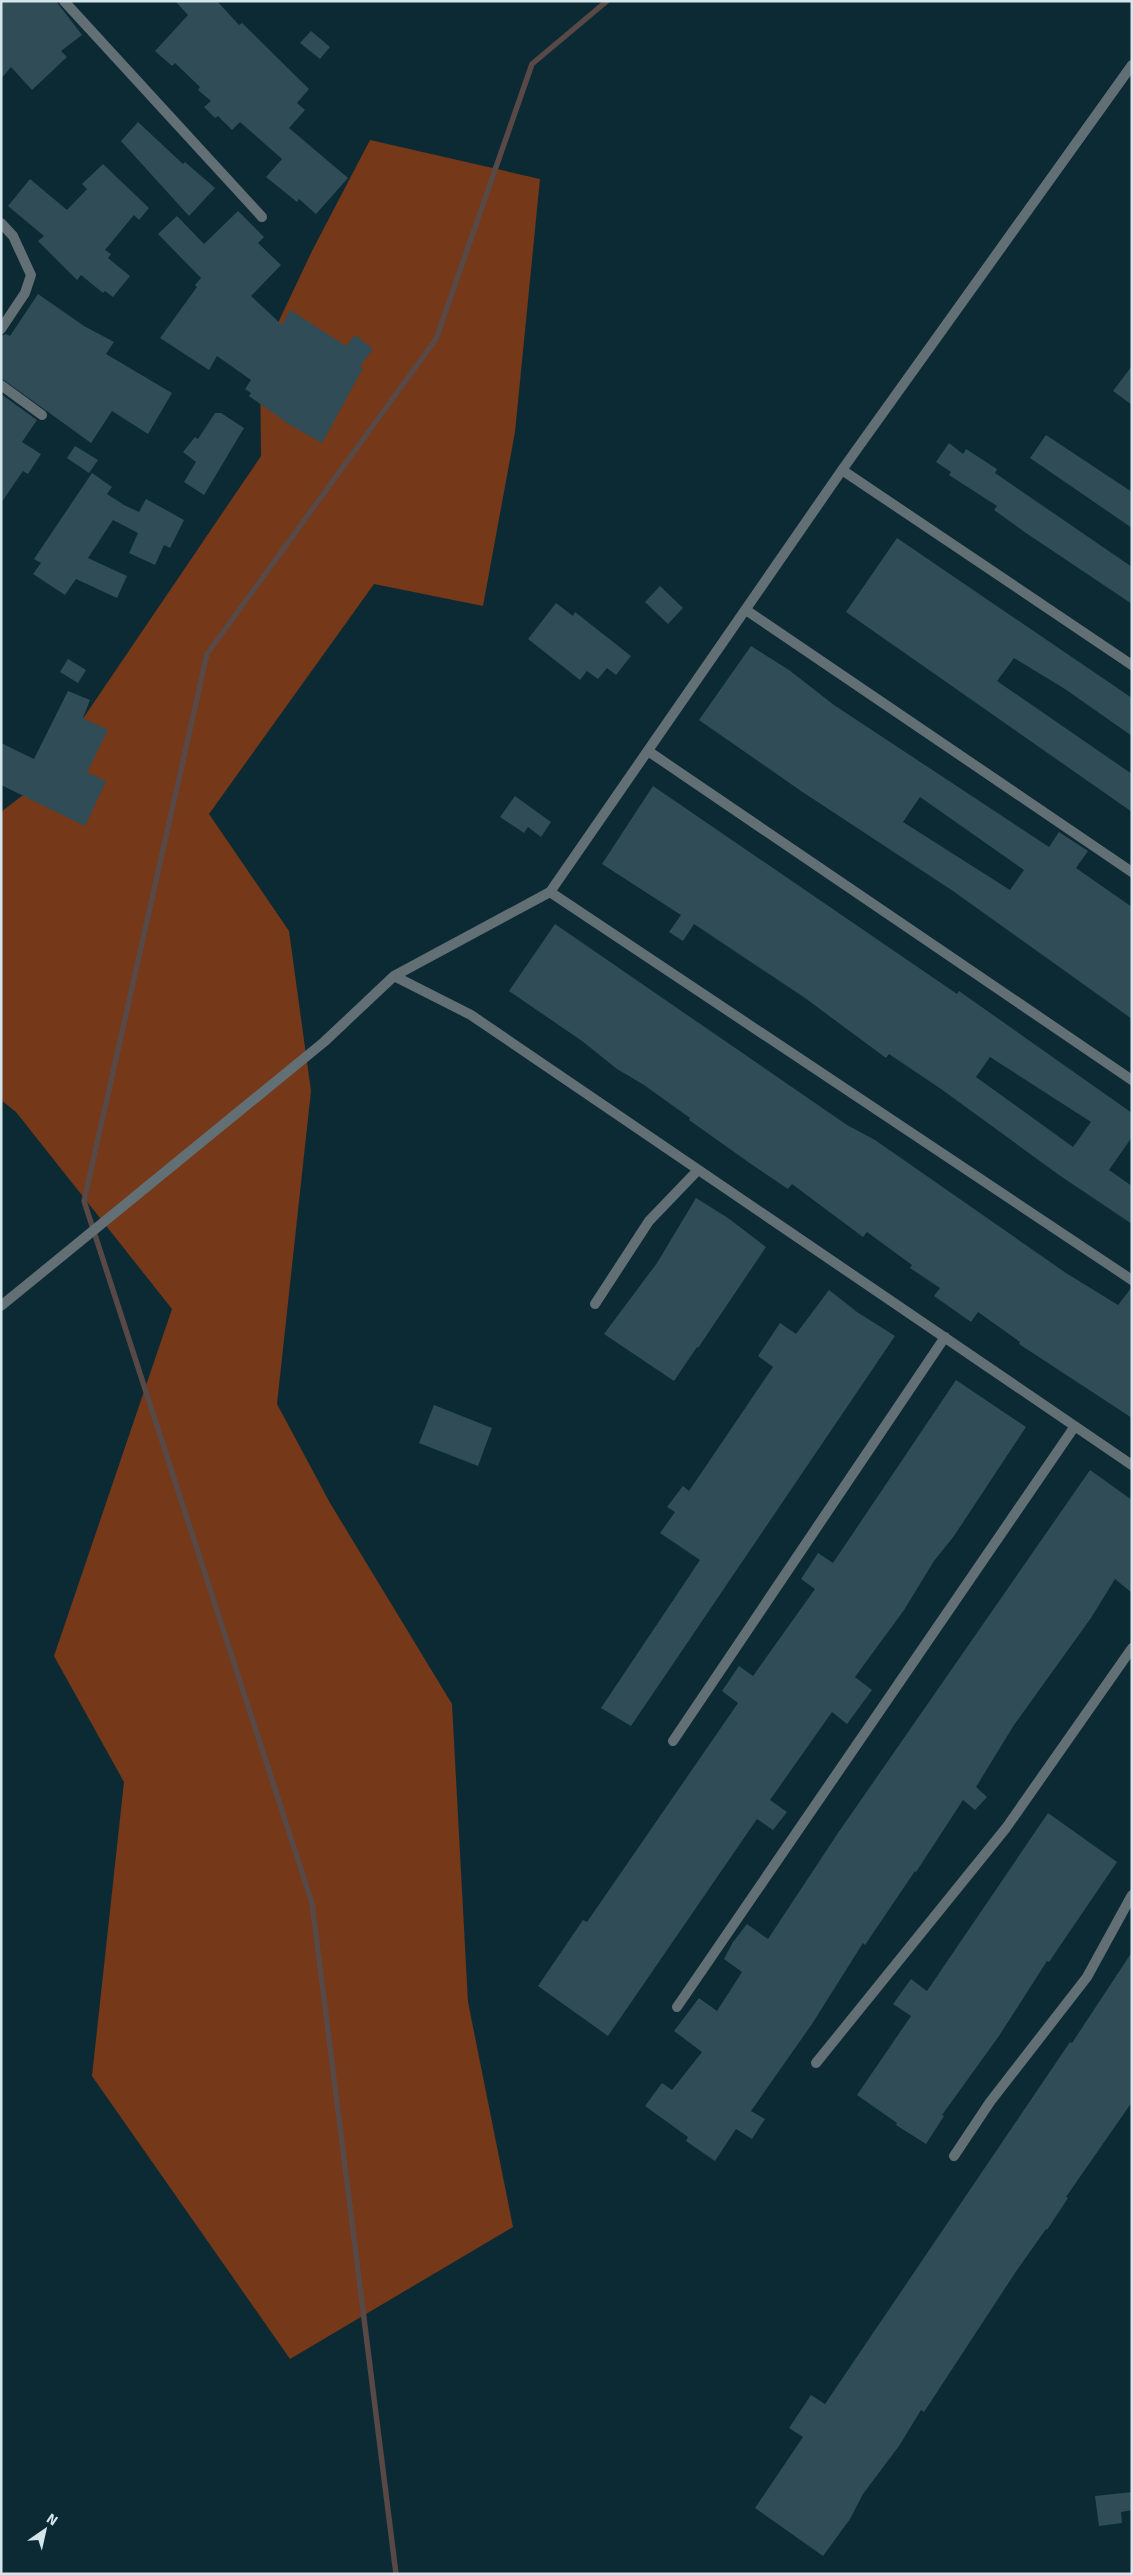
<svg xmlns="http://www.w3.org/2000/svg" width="1133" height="2575" font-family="Signika,sans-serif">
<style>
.green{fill:#753818}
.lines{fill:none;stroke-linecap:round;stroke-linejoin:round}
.stream{stroke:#584846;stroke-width:5.5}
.building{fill:#2f4c57;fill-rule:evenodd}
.minor{stroke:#626f75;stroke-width:10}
</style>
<rect width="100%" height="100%" fill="#0c2a34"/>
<path class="green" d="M370,140L540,179L515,432L483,606L374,584L209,814L289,931L311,1091L277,1404L330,1503L452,1704L468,2002L513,2227L290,2359L92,2076L124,1782L54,1656L172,1309L16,1112L1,1100V812L40,782L261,456L260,361L312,251Z"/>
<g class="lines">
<path class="stream" d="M396,2574L312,1903L84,1201L207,654L436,339L532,64L607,1"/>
</g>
<path class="building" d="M1,1H56L82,35L61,51L67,57L32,90L11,67L1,79Z
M175,1H217L239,25L242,23L309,89L297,103L305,110L289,128L348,178L316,214L299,199L297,202L266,177L282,159L240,122L232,130L218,116L215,118L204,107L211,101L198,90L200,87L175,63L172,66L155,51L188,15Z
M311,31L330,47L320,59L300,43Z
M138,122L183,164L185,162L215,188L189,216L121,141Z
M103,164L149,208L139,220L134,215L105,250L111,254L108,258L130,276L113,297L105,291L103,293L81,275L77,280L38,241L44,236L8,206L30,179L67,210L87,189L82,184Z
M238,211L264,237L258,243L281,265L251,296L282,325L290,310L346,346L355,335L373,349L360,366L363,368L322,443L290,425L249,396L251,393L245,389L251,380L217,356L209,370L160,338L197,287L195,285L201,278L158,234L177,216L204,244Z
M38,294L84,326L114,342L106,354L172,393L148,434L112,411L91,443L1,378V336L6,334L10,336Z
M1132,366V405L1113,391Z
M1,394L37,420L22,442L41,454L28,474L23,471L1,503Z
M215,413H221L244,428L204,495L184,482L196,462L183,452L195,437L198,439Z
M1046,435L1132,492V528L1030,458Z
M949,443L963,454L966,449L997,469L995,473L1132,567V604L1026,533L994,510L997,506L949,475L951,472L936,462Z
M75,446L98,460L89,473L67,458Z
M92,473L112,487L107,494L124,505L139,512L146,499L184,520L170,548L164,545L155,565L129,553L138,533L113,520L88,558L127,576L117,598L76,579L65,595L33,574L41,563L34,559Z
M897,538L1132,698V736L1065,689L1014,658L997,681L1132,774V812L846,612Z
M660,586L683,608L668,624L645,602Z
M556,603L573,616L575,612L631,656L616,675L607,668L598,679L587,671L580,680L528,639Z
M751,646L789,670L834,705L1049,847L1059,832L1088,851L1076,868L1132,907V1019L953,891L801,791L699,720ZM920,797L1024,870L1010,890L903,822Z
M68,659L86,670L78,683L60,672Z
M68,691L90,700L83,718L108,730L87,772L106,781L85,826L1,785V743L34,759Z
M653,786L957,994L959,991L1132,1113V1137L1109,1170L1132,1186V1224L1059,1175L941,1089L889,1054L886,1058L805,998L694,924L683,941L669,932L681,915L602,864ZM990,1057L1091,1122L1073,1147L976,1077Z
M515,796L551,822L541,837L528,827L524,833L500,817Z
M555,924L847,1125L875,1140L911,1165L1066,1273L1118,1305L1132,1287V1418L1019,1344L1020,1342L978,1312L971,1322L934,1296L940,1288L910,1268L912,1265L867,1232L863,1237L792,1184L788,1189L751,1164L689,1120L690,1118L644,1085L617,1069L582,1041L509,991Z
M696,1198L728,1218L766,1247L698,1348L697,1347L674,1381L604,1334L657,1263Z
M829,1290L857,1312L895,1336L631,1726L601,1708L700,1560L660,1533L675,1512L667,1507L683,1486L689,1491L773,1367L758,1356L780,1323L796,1334Z
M956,1380L1026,1427L954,1536L934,1561L904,1610L855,1677L872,1690L847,1724L832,1712L770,1800L787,1812L773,1830L757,1819L608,2036L538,1986L583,1920L587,1922L738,1703L722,1691L739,1666L753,1676L815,1589L801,1579L818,1553L833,1563Z
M434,1405L492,1428L478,1466L419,1443Z
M1090,1470L1132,1500V1593L1115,1579L1091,1618L1014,1725L976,1787L987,1797L975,1810L963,1800L916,1872L915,1871L865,1945L863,1943L812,2024L751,2111L765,2119L752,2139L736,2129L715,2161L686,2141L688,2137L645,2106L662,2083L672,2090L702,2052L674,2031L699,1998L717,2011L742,1972L724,1959L733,1942L747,1924L768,1939L838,1833Z
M1048,1813L1117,1862L1049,1962L1047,1961L999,2036L942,2115L944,2116L926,2144L896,2125L897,2123L857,2095L911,2016L893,2004L911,1979L927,1991Z
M1132,1952V2102L1066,2197L1068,2198L1047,2230L1046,2229L1015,2273L924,2412L921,2410L899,2446L863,2494L850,2519L823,2556L755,2508L803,2437L789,2428L811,2395L825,2404L1070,2042L1072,2043Z
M1132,2492V2510L1121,2512L1122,2523L1099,2526L1095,2496Z"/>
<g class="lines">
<path class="minor" d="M64,1L262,217
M1,223L13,236L31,275L25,293L1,329
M1,385L42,415
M842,470L1132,665
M746,610L1132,872
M648,751L1132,1080
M550,892L1132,1280
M394,976L471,1015L1132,1465
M595,1304L649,1221L698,1170
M1,1306L324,1042L394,976L550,892L842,470L1132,65
M673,1741L945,1337
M677,2007L1075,1426
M816,2063L1006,1828L1132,1648
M954,2156L990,2102L1087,1977L1132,1895"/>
</g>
<rect width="1133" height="2575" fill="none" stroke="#d4e5eb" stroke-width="5"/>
<g transform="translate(45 2530) rotate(34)" stroke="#0c2a34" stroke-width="4" paint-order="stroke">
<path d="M0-4L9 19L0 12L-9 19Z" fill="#d4e5eb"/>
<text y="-8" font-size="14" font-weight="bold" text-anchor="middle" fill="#d4e5eb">N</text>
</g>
</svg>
